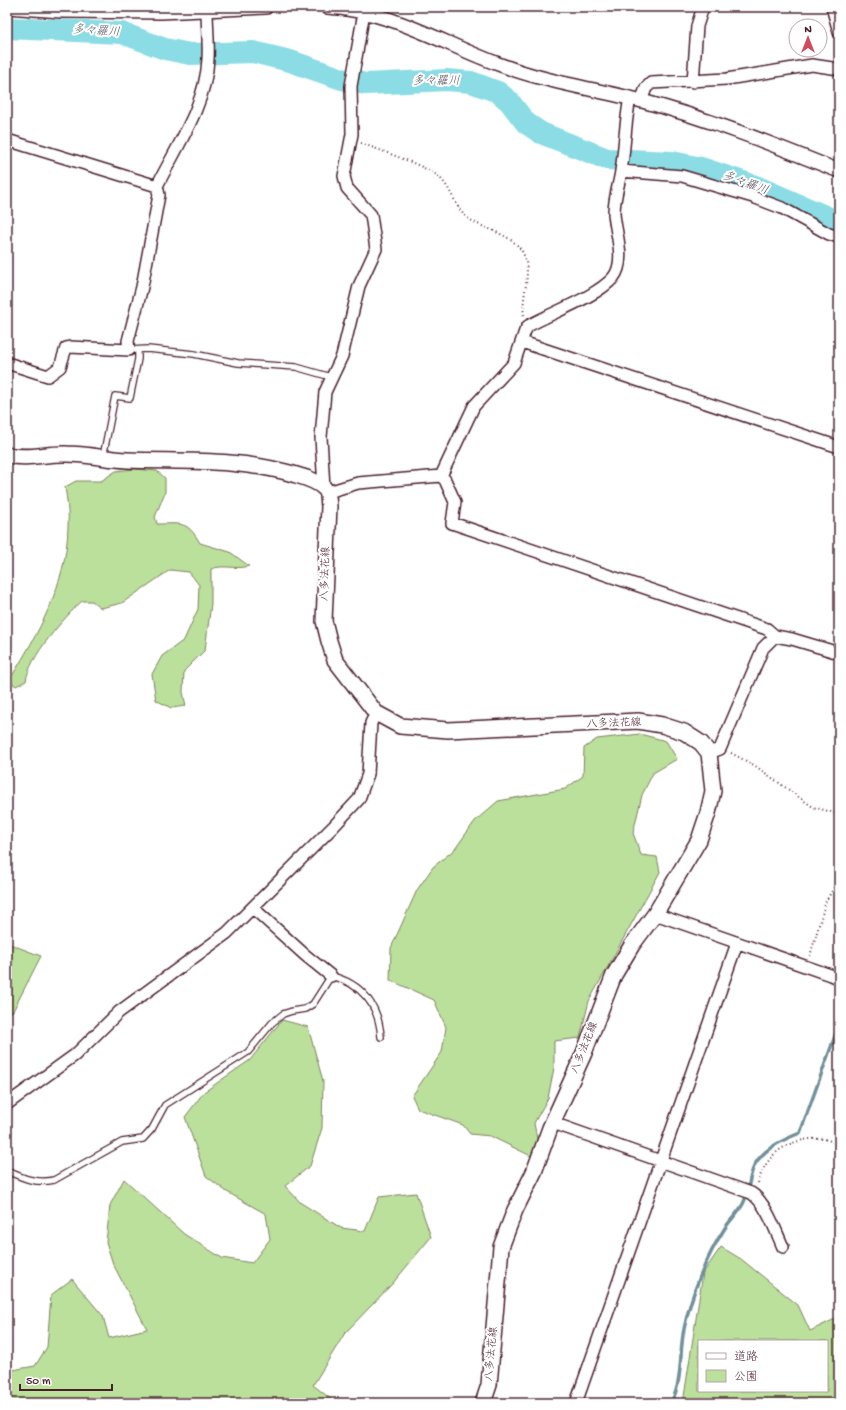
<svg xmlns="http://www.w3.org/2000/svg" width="846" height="1410" font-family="'Gochi Hand','Klee One',sans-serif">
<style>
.green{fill:#bae09b;stroke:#828063;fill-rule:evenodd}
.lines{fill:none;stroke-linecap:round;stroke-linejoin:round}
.stream{stroke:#71909a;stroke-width:3.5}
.river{stroke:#8bdce4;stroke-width:22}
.service-casing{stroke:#4a1f2b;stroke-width:8}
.minor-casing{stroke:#4a1f2b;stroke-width:14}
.tertiary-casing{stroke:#4a1f2b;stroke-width:16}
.secondary-casing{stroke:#4a1f2b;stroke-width:18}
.path{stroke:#4a1f2b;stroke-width:2;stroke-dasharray:1 3;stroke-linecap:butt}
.service{stroke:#fff;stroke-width:5.5}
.minor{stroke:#fff;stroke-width:11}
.tertiary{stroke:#fff;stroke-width:13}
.secondary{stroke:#fff;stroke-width:15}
.labels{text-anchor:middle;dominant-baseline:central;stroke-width:4;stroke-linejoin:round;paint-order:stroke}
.street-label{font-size:11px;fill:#4a1f2b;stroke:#fff}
.water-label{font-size:12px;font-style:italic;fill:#5e5862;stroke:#fff}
</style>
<rect width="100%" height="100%" fill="#fff"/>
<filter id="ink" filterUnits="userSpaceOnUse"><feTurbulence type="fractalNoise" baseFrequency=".025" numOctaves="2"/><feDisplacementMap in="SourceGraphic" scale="8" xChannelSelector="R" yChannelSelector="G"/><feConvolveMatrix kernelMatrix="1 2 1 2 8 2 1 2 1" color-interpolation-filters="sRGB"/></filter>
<g filter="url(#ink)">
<path class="green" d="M135,469L157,471L165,478V492L155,517L157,524C181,524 187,520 200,543L230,552L249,566C235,570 224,564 211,569V604L205,650L184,671L183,692L186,706L171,708L156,700L152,674L162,656L184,640L198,609L199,585L189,572L170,570L122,603L101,608L92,601H82C64,618 29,657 26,681L16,686L9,681C38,633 67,585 68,526C69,513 67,500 65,487L76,481H101L116,471Z
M640,734L666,741L677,759L653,773L642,795L633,833L641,855L657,857L660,872L589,1001L580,1038L554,1041V1068L548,1098L534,1123L538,1144L531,1156L490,1136L470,1134L463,1125L418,1109L412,1096L442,1052L446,1027L434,1000L390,980L391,948L417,890L433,867L455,849L475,821L498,801L565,789L583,776L584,748L597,739Z
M7,943L41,956L13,1011L7,1015Z
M282,1020L308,1027L323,1081L322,1128L310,1166L285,1186L301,1203L341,1228L365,1231L379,1197L416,1193L431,1237L393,1283L345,1333L313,1385L336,1403H7V1371L35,1366L47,1347L51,1295L72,1279L103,1316L109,1338L147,1329L113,1264L106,1242L110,1205L124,1179L184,1234L222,1258L252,1263L270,1239L266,1214L227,1192L206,1176L185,1117L204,1092L250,1060Z
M721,1247L741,1259L798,1305L810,1331L839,1317V1403H683L703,1273ZM699,1341H827V1391H699Z"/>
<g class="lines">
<path class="stream" d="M671,1403C683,1381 679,1353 684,1329C691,1295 706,1257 725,1228C730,1220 738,1213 743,1204C750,1191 748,1173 757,1161C767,1147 785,1139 800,1133L839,1025"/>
<path class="river" d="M7,28L122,33L165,49L190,54L253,52L290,61L342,79L366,84L447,80L471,82L498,92L509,101L526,123L541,133L607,159L672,162L701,168L758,187L839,222"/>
<g class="service-casing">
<path id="service" d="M129,350L148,349L194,354L238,363L296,367L331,377
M103,457L115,396L130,398L138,359V350
M7,1171C23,1178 36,1184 54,1180L122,1142L143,1139L152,1129L165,1105L248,1052L272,1023L283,1014L292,1011L305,1009L313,1004L331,976C362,983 379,1006 381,1037"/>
</g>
<g class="minor-casing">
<path id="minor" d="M832,7L839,32
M693,82L697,26L703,7
M641,101L646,88L651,83L727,79L812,65L839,69
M7,140L157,186C177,146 206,105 208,59C209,43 207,26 207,10
M621,171L682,176L753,197L782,208L829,234L839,237
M522,342L839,447
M7,363L48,376L60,367L66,348L70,347L129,350L128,341L142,287L159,195L157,186
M441,476L474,406L514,363L525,331L528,326C551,313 596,297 613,278C627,261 615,232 614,213C614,198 619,185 621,171C625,147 625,122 630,98
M324,488L321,437L325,392L342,356L359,286L376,249L371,215L347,188L344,176L352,134L351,86L364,12
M328,492L358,483L441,476L445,480L455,502L452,523L767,629L775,636
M709,753L720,749L763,648L775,636L792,639L839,653
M253,908L305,955L331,976
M655,914L839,978
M7,1104L75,1055L119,1012L227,933L333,827L359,799L368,774L371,723L376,713
M553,1123L751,1193C766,1202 776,1232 783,1247
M576,1403L737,943"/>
</g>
<g class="tertiary-casing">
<path id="tertiary" d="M7,7L61,11L161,12L266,7
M327,7C390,10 443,44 501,65C546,82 595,89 642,101C710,119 774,145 839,171"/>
</g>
<g class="secondary-casing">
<path id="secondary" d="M7,455C29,460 46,453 67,454C87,454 107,459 127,460C183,462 238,458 293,474C303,477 317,480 325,489C329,493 328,501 329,506L324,621L329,641L335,660L376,713L400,726L448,730L638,721L662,725L684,732L701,743L709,753L713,791L708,813L699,840L655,914L632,945L614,975L584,1053L550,1128L534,1172L515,1210L501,1247L489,1385L483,1403"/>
</g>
<path class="path" d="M361,143C378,150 431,167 441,179C453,191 455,209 469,219C487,231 518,235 525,258C531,277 521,298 524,316
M731,753L754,765L813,807L839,814
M810,956L826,901L839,879
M758,1183C765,1157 783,1142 810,1139C821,1138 831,1139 839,1146"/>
<use href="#service" class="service"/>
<use href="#minor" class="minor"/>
<use href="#tertiary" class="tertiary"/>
<use href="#secondary" class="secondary"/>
</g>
</g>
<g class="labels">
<g class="street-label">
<text transform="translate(326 574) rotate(-88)">八多法花線</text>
<text transform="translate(614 724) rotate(-2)">八多法花線</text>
<text transform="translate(585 1048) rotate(-68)">八多法花線</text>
<text transform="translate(492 1354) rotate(-85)">八多法花線</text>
</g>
<g class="water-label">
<text transform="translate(96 32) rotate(4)">多々羅川</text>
<text x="436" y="82">多々羅川</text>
<text transform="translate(745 184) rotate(20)">多々羅川</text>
</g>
</g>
<rect width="846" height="1410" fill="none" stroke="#fff" stroke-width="24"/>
<rect x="12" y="12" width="822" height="1386" fill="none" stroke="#4a1f2b" stroke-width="1.5" filter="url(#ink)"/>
<rect x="698" y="1340" width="130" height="52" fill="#ffffff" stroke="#b7a5aa"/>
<rect x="706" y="1353" width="20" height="6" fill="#ffffff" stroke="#b7a5aa"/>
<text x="734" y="1360" font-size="12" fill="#4a1f2b">道路</text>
<rect x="706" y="1370" width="20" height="12" fill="#bae09b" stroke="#b7a5aa"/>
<text x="734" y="1380" font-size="12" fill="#4a1f2b">公園</text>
<g transform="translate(808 38)"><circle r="19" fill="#ffffff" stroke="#b7a5aa"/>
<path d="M0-3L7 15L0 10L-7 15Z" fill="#d1495b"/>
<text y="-6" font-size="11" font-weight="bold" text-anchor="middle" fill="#4a1f2b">N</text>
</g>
<path d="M20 1384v6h92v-6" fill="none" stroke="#4a1f2b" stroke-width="2"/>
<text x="26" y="1384" font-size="12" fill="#4a1f2b" stroke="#ffffff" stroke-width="3" paint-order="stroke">50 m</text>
</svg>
